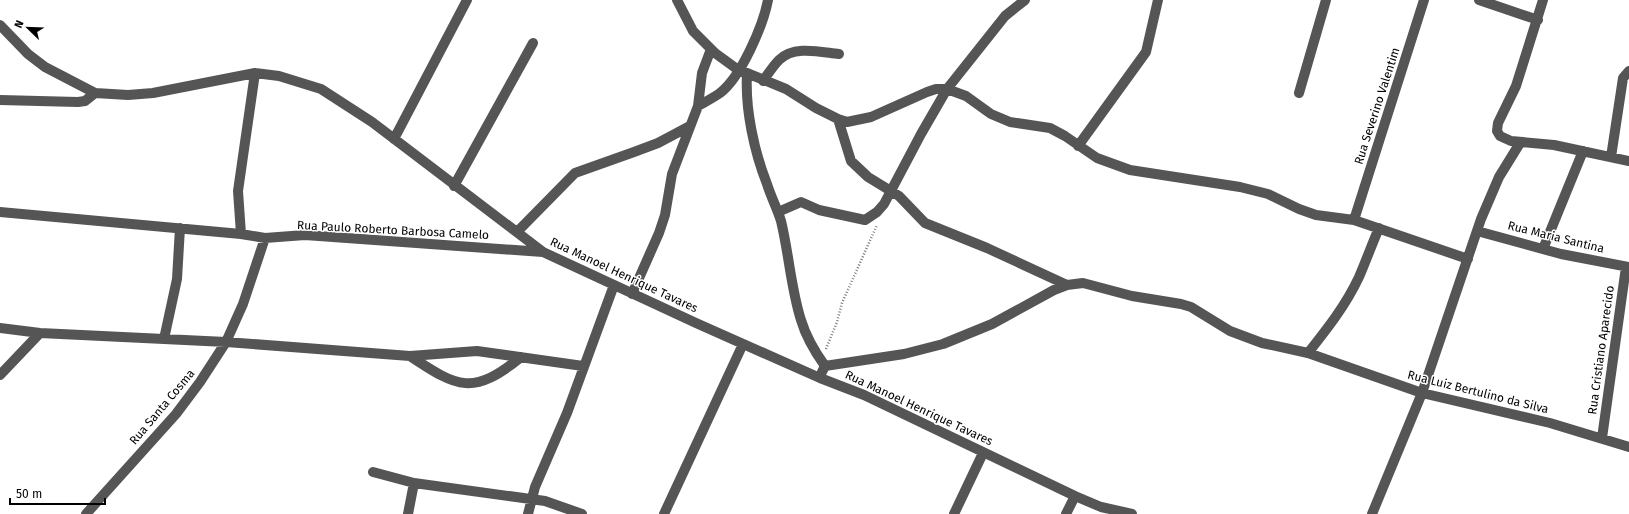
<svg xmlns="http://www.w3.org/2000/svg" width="1629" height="514" font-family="'Fira Sans',sans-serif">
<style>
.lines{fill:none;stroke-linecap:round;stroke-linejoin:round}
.path{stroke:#777;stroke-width:2.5;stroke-dasharray:1 2;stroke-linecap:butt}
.minor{stroke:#555;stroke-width:10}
.labels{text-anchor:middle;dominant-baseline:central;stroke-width:3;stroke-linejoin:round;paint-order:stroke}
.street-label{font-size:12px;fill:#000;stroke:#fff}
</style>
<rect width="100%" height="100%" fill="#fff"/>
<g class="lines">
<path class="path" d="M826,349L837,322L842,303L877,225"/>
<path class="minor" d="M677,0L693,31L715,53L737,69L786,89L816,108L838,119L847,122L871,117L927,92L936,89H947L966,96L991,114L1010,122L1050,128L1065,136L1097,158L1130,170L1240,187L1268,194L1299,209L1316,215L1354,220L1468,259
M1479,0L1538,20
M1543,0L1516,86L1498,123L1497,131L1500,136L1511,141L1554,145L1629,161
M0,25L28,54L45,67L95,93L128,95L153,93L255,73L279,76L321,89L372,122L543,252L696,323L820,378L864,395L1075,496L1101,507L1132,514
M747,74C745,109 754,151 767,184C771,197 777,208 781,221C789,254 791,289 801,320C806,337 815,352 825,366L822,372
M763,81C768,74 773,66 779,60C794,45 820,52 839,54
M1299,93L1326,0
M0,100L78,102L85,101L95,93
M698,106C705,102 713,98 720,93C741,77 763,26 768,0
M838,119L851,161L868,177L899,196L925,223L987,248L1067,285
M394,139L467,0
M1078,146L1146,52L1158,0
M1611,157L1623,78L1629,71
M454,186L533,43
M0,212L241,234L265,238L305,235L543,252
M778,212L801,202L819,210L865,220L877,212L884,204L921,134L947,89L1005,16L1025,0
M1354,220L1424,0
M1477,231L1561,254L1629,267
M517,232L575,173L634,152L658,143L690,126
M241,234L238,191L255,73
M1543,249L1583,151
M632,294L659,233L665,215L672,174L698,106L702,73L711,49
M0,328L40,333L226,342L410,356L477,351L583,366
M164,339L177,279L180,228
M1308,353C1327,329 1346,305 1359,277C1366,261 1372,244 1379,228
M410,356C458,388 473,396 521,357
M825,366L904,354L943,344L992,324L1054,290L1067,285L1083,283L1132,296L1181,304L1191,307L1230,331L1262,343L1308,353L1422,393L1550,423L1629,447
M0,375L40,333
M1602,438L1626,267
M373,472L414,483L545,501L582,514
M86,514L176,414L200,382L226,342L243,304L265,238
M408,514L414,483
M528,514L535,487L567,413L614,285
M664,514L743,344
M954,514L983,453
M1066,514L1075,496
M1372,514L1422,393L1481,219L1499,177L1520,143"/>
</g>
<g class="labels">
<g class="street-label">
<text transform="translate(1377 106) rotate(-72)">Rua Severino Valentim</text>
<text transform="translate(393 230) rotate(3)">Rua Paulo Roberto Barbosa Camelo</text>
<text transform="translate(1556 237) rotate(14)">Rua Maria Santina</text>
<text transform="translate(624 275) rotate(25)">Rua Manoel Henrique Tavares</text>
<text transform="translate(1601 350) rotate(-82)">Rua Cristiano Aparecido</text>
<text transform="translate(1478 392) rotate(14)">Rua Luiz Bertulino da Silva</text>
<text transform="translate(162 407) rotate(-50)">Rua Santa Cosma</text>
<text transform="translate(919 408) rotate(25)">Rua Manoel Henrique Tavares</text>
</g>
</g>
<g transform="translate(28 28) rotate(293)" stroke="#ffffff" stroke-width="3" paint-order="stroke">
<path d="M0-3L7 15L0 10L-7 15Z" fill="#000000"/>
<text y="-6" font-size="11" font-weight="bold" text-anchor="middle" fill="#000000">N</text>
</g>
<path d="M10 498v6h95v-6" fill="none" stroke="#000000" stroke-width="2"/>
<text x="16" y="498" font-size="12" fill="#000000" stroke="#ffffff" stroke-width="3" paint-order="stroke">50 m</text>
</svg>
